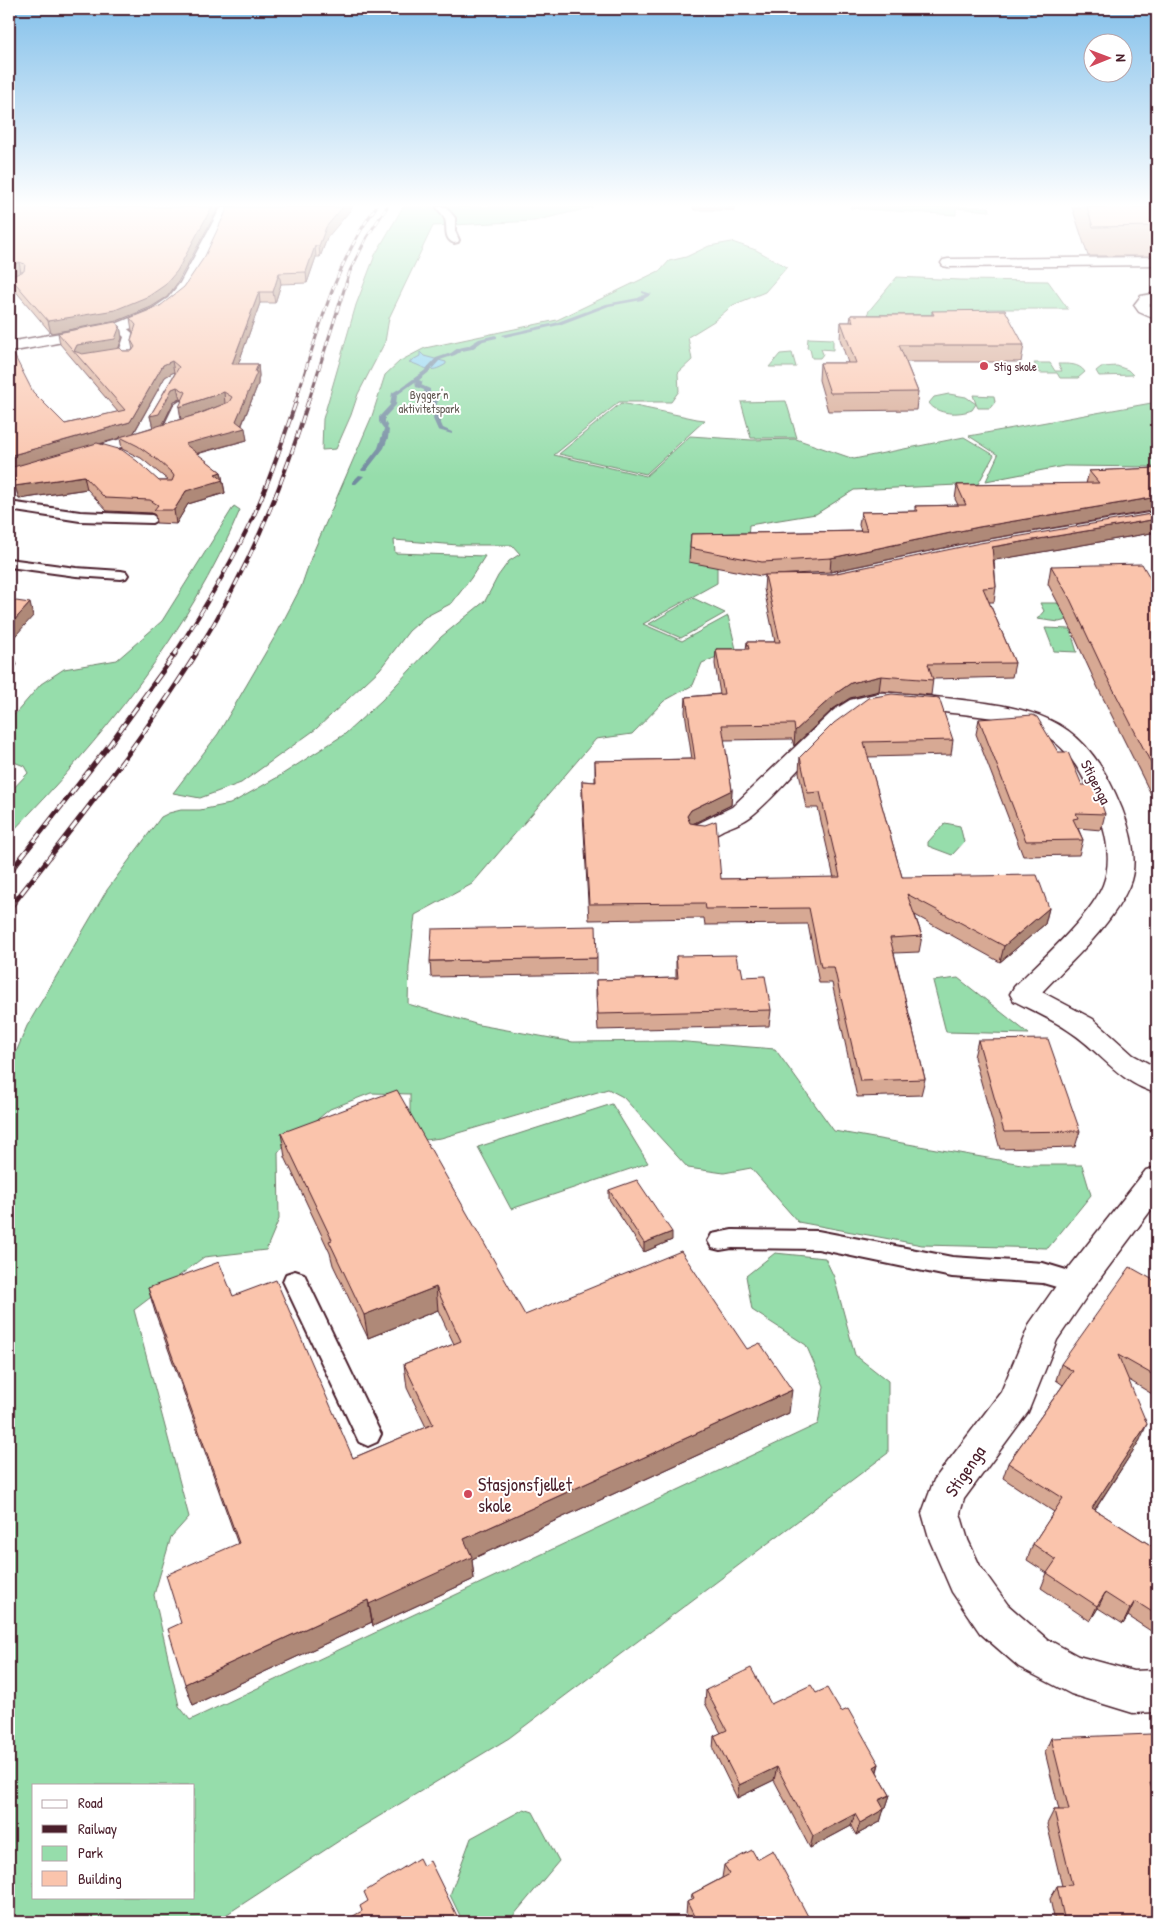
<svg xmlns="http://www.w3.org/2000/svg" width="1166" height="1931" font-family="'Patrick Hand',sans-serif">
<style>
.green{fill:#96ddab;stroke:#707e6b;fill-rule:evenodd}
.water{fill:#8bd2ed;stroke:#718a9f}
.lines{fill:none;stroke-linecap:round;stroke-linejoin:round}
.stream{fill:#718a9f;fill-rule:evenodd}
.lane-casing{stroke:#4a1f2b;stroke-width:4}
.street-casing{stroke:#4a1f2b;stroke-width:3}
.lane{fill:#fff;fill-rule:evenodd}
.street{fill:#fff;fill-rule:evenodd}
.rail-far2-casing{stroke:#4a1f2b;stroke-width:3}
.rail-far1-casing{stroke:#4a1f2b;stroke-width:4}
.rail-casing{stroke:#4a1f2b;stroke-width:5}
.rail-far2{stroke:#fff;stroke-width:2;stroke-dasharray:6;stroke-linecap:butt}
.rail-far1{stroke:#fff;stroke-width:2.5;stroke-dasharray:8;stroke-linecap:butt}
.rail{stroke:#fff;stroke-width:3;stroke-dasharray:10;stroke-linecap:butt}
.wall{fill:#d7a994;stroke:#4a1f2b;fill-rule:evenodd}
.shaded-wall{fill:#af8978;stroke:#4a1f2b}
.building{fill:#fac4ac;stroke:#4a1f2b}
.poi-dot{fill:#d1495b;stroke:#fff;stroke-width:2}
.labels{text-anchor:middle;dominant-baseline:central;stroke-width:4;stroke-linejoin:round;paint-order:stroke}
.far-poi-label{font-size:12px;fill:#4a1f2b;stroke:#fff;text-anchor:start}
.far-park-label{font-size:12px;fill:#615851;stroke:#fff}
.street-label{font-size:15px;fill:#4a1f2b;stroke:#fff}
.near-street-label{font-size:18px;fill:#4a1f2b;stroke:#fff}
.near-poi-label{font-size:18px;fill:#4a1f2b;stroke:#fff;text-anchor:start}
</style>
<rect width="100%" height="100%" fill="#fff"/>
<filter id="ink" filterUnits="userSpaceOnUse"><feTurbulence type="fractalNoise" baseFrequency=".02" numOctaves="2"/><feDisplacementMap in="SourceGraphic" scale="10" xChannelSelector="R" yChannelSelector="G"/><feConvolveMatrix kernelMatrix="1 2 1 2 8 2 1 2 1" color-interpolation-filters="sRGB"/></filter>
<g filter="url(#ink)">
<path class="green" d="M403,207H593L534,221L433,226L389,318L385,342L358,394L351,415L336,449L322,450L323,419L356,305L375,255Z
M850,207H989L990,211L956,208V215L850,208Z
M732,242L756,250L787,267L765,292L733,305L714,321L688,337L692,360L678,373L679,391L671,402H619L554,455L646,476L690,436L752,440L796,439L854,459L964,437L994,455L978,484L854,490L816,514L749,525L748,539L717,558V583L643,624L682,641L728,616L736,649L702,663L693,685L664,701L632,734L596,739L472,884L415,915L409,966L408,1004L479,1025L573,1042L674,1041L775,1049L834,1131L1027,1165H1082L1091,1195L1048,1248L922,1245L798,1222L751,1168L724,1173L688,1168L623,1097L608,1089L441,1138L424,1140L410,1114V1094L371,1093L330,1109L278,1152L279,1219L266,1250L204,1257L134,1310L189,1517L171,1537L154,1595L179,1706L190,1720L818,1424L824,1386L806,1345L752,1310L746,1276L775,1253L825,1258L834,1277L855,1355L888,1381V1453L509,1738L348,1835L215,1922H9V1069L27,1026L107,890L161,817L169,813L181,810H200L230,804L278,777L345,734L382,700L441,637L485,601L498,576L509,561L520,554L512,545H458L394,540L395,553L485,556L471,578L452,603L425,617L409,631L380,669L316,729L241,783L200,798L173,793L218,734L277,633L301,587L312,555L372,416L385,375L400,361L425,348L557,320L661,270L669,261L686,257L709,246ZM34,1785H194V1897H34Z
M897,277L961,280L1048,281L1068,309H990L963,318L870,319L868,312Z
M808,338L833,339V350L821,349L823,354L820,358H812L810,349L807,348Z
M792,353L796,367H769L780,354Z
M1034,363H1050L1055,371H1062L1058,364C1068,364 1079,363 1085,372L1078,378H1060L1057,373H1040Z
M1117,366L1128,370L1133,375L1099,376L1096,371L1101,367Z
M949,394L966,397L976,404L973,395L994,396L995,402L990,408H978L976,404L972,410C959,415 937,415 929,403L934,397Z
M786,401L797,438H751L741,402Z
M1157,402V467L1064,466L986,481L998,455L969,436Z
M621,403L697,419L705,420L646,474L559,454Z
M234,506L240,510C189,633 101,740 9,835V793L28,773L24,766L9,760V721L41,684L64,669L117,660L162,621Z
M693,598L725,613L681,638L649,624Z
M1040,603H1057L1075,618L1059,622L1037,619L1044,611Z
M1045,628L1070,629L1077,652L1054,651Z
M945,823L960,826L964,842L952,855L928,846V842Z
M958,978L1029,1034L946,1032L933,981Z
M612,1104L648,1163L511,1209L478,1147Z
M524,1809L533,1812L559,1861L508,1922H463L450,1895L471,1838Z"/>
<path class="water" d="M420,352L424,356L446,362V364C429,375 426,367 409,362L420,356Z"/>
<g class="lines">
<path class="stream" d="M642,291L652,294L642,300L609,306L559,325L505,337L502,335L555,323L606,304L638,298L645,294L642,293Z
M495,335L497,336V338L483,341L472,349L462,351L455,355L440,360L428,373L419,380L423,382L421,385L430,389V396L438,401L436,406L440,412L439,419L443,428L452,432V434L438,430L433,419L434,412L430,406L432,402L425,398L424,390L416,387L415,382L397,395L396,405L385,417V422L388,427L387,428L389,430L388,438L384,448L366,471H362L361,470L378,448L384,429L379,422V417L390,405L392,393L402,387L424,371L436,358L451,353L458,348L468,346L479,339Z
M359,475L364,476L356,484H352V482Z"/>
<g class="lane-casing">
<path id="lane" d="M437,207H446L455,218V231L459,240L458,242L454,243C442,238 449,225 444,217C442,213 438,210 437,207Z
M119,324L123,325L136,336L131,352L135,359L133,361H125L119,352L124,337L113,327Z
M180,401L186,405L174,430L168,434L164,433L162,430L174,405Z
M146,432L150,433L152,436L150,439L82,458L76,454L77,451Z
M40,462L45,463L47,466L45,469L9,480V472Z
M9,502L80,512L152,515L159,519L152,523L80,521L9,510Z
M9,559L76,568L121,571L126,572L128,575L126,578L121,579L76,576L9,567Z
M732,1230L818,1231L952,1257L1043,1263L1086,1276L1089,1283L1086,1290L1077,1293L1043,1283L952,1277L818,1249L732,1248L720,1250L712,1248L708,1241L712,1234Z
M295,1271L304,1274L377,1426L381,1434L377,1442L368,1446L359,1442L283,1281L286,1274Z"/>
</g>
<g class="street-casing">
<path id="street" d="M221,207H234C219,235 204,275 184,297C158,329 114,332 76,339C54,344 31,348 9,352V342L118,323L152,309L168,298L180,283Z
M1157,257V265L948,267L943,266L941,263L943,260L948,259Z
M1157,293V301L1149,305L1157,309V320L1139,312L1134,305L1141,296Z
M879,693C904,692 929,697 954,699C1044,709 1086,720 1122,809C1131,832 1139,862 1129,886C1112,926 1071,961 1042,992L1093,1019L1133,1055L1157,1068V1093C1119,1083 1102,1053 1072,1033C1054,1020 1033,1011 1014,1001L1010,994L1014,987C1039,962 1090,917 1103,885C1112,862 1107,835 1098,812C1069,730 1033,721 952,713C928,710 905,705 881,707C841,710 784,792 750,817C742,823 732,826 723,830C712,836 704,841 691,837L688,832L691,827L732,807L834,710L850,700Z
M1157,1167V1202L1089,1293L1057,1340L1028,1412L964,1499L960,1513L968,1540L980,1566L1008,1605L1047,1639L1078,1656L1133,1671L1157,1670V1712L1133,1713L1071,1694L1019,1667L980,1633L952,1592L930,1541L922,1513L934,1480L1001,1392L1030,1323L1065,1273L1146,1170Z"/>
</g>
<use href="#lane" class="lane"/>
<use href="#street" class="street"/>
<g class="rail-far2-casing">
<path id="rail-far2" d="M295,403C317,336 334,265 376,207
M308,403L350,271L367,237L387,207"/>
</g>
<g class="rail-far1-casing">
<path id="rail-far1" d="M174,655C204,609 232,563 255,513C271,477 283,439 296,402
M195,655C245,576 281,492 308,402"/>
</g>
<g class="rail-casing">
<path id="rail" d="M9,873L110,744L175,654
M9,909C74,826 140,743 196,654"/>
</g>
<use href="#rail-far2" class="rail-far2"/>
<use href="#rail-far1" class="rail-far1"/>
<use href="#rail" class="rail"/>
</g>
<path class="wall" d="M693,207H734V210H694Z
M1072,207H1157V256H1088Z
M9,216H13L178,282L167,297L151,307L117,321L51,333L13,288L11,279L9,281Z
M327,238L320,257H316L307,283L281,284L275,303H260L238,364H258L259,376L258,380V384L242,425L247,440L197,454L221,472L225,493L188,504L176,524L156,523L155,515L152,513L107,511L87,489L19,499L15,486L13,469L9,470L33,392L65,424L118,412L60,344L58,333L120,326L122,338L118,348L123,351H132L133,350L131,340L133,332L132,330L130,318ZM174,372L175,373L150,416L153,427L134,433L165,377ZM180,399L182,401L181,419L163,425L174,401ZM217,407L199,414L186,418ZM120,438L122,449L141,458L169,481H159L100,444Z
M932,311L1024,345L1021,362H906L918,392L916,410L828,411L819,380L820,363H848L840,339L841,322H850L851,315H932Z
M1157,468V511L977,541L830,572L774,575L832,574L1157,513V532L994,560L996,587L994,602H989L1015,663L1012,677L933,679L931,695L879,691L850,698L833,709L794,746L792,739L724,740L732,790L731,805L694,824L721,879L834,878L818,808H806L799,772L800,757L834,723L953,740L951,755L868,757L902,877L1049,908L1045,924L1000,962L915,915L922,936L919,952L894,953L925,1079L921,1095L857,1097L832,983H819L808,924L705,925L704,918L589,920L582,796V781L595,782V761L692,759L685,712L686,697L720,694L715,664L716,649H746L747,642H775L764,589L765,575L761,576L689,562L691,534L861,531L859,525L861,512L915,511V506L958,505L955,499L957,485L1086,484L1089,471Z
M1051,566L1157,590V806L1097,686L1066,618L1048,584Z
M979,719L1058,752L1082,785L1105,814L1101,830L1078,828L1083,840L1079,855L1023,856L976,734Z
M676,956L738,967L743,977L771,1010L769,1026L598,1030L596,996V980L676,978Z
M597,958V974L431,977L430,961Z
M978,1040L1080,1131L1075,1147L1000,1149L974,1057Z
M281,1133L525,1315L789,1413L472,1559L474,1579L373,1626L372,1622L193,1705L181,1623L238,1544L155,1312L148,1288L233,1296L353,1458L426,1427L407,1388L404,1364L454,1344L438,1310L368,1338L333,1265L330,1253L285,1157Z
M609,1190L672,1240L644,1252L609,1199Z
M1157,1282V1397L1129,1380L1140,1440L1095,1510L1155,1548L1157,1544V1635L1128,1616L1123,1624L1098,1608L1090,1621L1041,1588L1047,1573L1027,1560L1033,1544L1054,1512L1003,1478L1008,1463L1063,1385L1056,1380L1061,1364Z
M706,1690L771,1704L816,1693L841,1712L879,1764L877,1772L890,1795L886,1807L884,1808L880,1822L856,1835L851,1826L810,1848L774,1780L737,1798L713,1749L714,1736L721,1733L705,1703Z
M1051,1738L1157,1754V1796H1154L1157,1806V1922H1055L1050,1899L1057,1886H1062L1047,1824L1054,1810H1059L1045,1752Z
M757,1859L811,1922H689L686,1915L687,1902L691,1900L692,1894L722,1878L724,1865Z"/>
<path class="shaded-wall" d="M9,207H12L9,212Z
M212,207H219L178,282L167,297L151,307L117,321L51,333L48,321Z
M343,207H353L327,238L320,257L319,246L326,227Z
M315,246L316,257L307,283L306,272Z
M19,262L21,273L10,277L11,279L9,281V268Z
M279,273L281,284L275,303L273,292Z
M259,292L260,303L234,376L232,364Z
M120,326L122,338L118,350L80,357L74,351L77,345Z
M172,361L174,372L165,377L133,434L120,437V438L9,470V456L130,422L163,365Z
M258,364L259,376L258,380V384L240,429L245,428L247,440L187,456L185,444L236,421Z
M177,387L180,399L174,401L162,426L153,428L150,416L172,389Z
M224,392L225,404L181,420L179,407Z
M221,472L225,493L188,504L176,524L174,510L186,491L215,474Z
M84,476L87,489L19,499L15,486Z
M1157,497V510L977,541L830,572L831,558L979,527Z
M1157,519V532L990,561L992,547Z
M30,603L33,616L9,643V626Z
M13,652L17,665L9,675V657Z
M881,676L879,691L850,698L833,709L794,746L795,731L835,694L851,683Z
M732,790L731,805L690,825L687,816L691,810Z
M1049,908L1045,924L1000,962L1004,946Z
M672,1232V1240L644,1252V1243Z
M436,1287L438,1310L368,1338L364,1315Z
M792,1390L789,1413L472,1559L474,1579L373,1626L369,1604L464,1539Z
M1147,1424L1140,1440L1086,1523L1092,1508Z
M1105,1593L1098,1608L1090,1621L1097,1606Z
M368,1600L372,1622L193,1705L185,1684Z
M1135,1601L1128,1616L1123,1624L1130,1609Z
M879,1764L875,1776L874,1767Z
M777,1767L774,1780L737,1798L739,1785Z
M890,1795L886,1807L875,1813L879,1800Z
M884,1809L880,1822L856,1835L860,1823Z
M855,1814L851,1826L810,1848L813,1836Z"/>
<path class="building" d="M20,207H212L177,271L165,285L149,296L115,310L48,321L10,277L24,271L25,264L19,262L9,268V216H13Z
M228,207H343L326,227L319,246H315L306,272L279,273L273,292H259L232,364H258L255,372H257L236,421L245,428L185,444L221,472L215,474L223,480L186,491L174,510H154L158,505L150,500L105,498L84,476L15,486L13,467L97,443L122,450L137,461L159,481H172L174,476L172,473L159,461L138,446L120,437L199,414L229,402L232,397L224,392L179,407L186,392L177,387L172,389L159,414L150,416L179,367L172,361L163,365L130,422L9,456V345L33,392L65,424L125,410L58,333L115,322L120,326L115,339L77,345L74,351L82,354L120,348L123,351H132L135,347L131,340L136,325L130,318L160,306L184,287L205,256Z
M1087,207H1157V226L1093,227Z
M1005,310L1024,345H899L918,392L830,393L820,363H856L841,322H853L851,315H934L932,311Z
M1157,468V497L979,527L831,558L762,562L690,548L691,534L867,531L861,512L918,511L915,506L966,505L957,485L1099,483L1089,471Z
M1157,513V519L992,547L996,587L983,588L1015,663L928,664L933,680L881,676L851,683L835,694L795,731L794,724L722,725L732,790L691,810L687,816L690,823L696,824L705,825L716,821L721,879L840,877L820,792L808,793L800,757L834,723L868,698L892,694L939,698L953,740L864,742L902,877L1037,875L1049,908L1004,946L907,894L922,936L890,938L925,1079L860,1081L834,967H821L809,908L706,909L705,903L589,904L582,781L596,782L595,761L695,759L686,697L724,694L716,649H749L747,642H780L765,575L832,574L980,543Z
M1142,564L1157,590V688H1153L1157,696V775L1102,667L1070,599L1051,566Z
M9,600L30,603L9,626Z
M9,651L13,652L9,657Z
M1033,715L1037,717L1058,752H1068L1082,785H1095L1105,814L1076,813L1078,818L1073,819L1083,840L1026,841L979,719Z
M596,926L597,958L430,961L432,929Z
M736,955L738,967H741L743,977L765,976L771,1010L598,1014L596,980L678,978L676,956Z
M1048,1039L1080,1131L1004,1132L978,1040Z
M397,1090L525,1315L681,1251L747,1349L760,1343L792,1390L464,1539L472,1557L369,1604L368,1600L185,1684L168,1629L181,1623L166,1575L239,1543L148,1288L219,1262L233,1296L276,1280L353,1458L433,1424L404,1364L461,1341L436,1287L364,1315L329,1241L332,1240L281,1133Z
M637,1180L672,1232L644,1243L609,1190Z
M1130,1267L1157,1282V1377L1118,1355L1147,1424L1092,1508L1155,1548L1157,1544V1615L1135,1601L1130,1609L1105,1593L1097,1606L1047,1573L1056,1560L1033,1544L1063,1498L1008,1463L1073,1371L1061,1364Z
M751,1668L771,1704L811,1685L816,1693L827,1688L841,1712L848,1709L879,1764L874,1767L890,1795L879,1800L884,1809L860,1823L855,1814L813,1836L777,1767L739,1785L714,1736L727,1730L706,1690Z
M1151,1734L1157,1754V1783H1150L1157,1806V1922H1065L1057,1886L1072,1885L1054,1810H1069L1051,1738Z
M752,1850L757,1859L773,1850L811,1922H697L687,1902L694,1898L692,1894L730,1874L724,1865Z
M419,1858L423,1866L430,1861L460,1922H343L362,1911L360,1906L368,1901L364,1892Z"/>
</g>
<linearGradient id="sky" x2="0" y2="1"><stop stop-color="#83c0ea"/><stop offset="0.43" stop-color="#fff"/><stop offset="1" stop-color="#fff" stop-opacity="0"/></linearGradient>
<rect width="1166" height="477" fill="url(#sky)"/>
<g class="poi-dot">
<circle cx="984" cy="366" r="5"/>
<circle cx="468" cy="1494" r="5"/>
</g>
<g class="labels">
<g class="far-poi-label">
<text x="994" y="366">Stig skole</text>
</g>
<g class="far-park-label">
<text x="429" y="394">Bygger'n<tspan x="429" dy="14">aktivitetspark</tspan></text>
</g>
<g class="street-label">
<text transform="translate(1096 782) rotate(63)">Stigenga</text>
</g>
<g class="near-street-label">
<text transform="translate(965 1471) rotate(-56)">Stigenga</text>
</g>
<g class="near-poi-label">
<text x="478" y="1484">Stasjonsfjellet<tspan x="478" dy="21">skole</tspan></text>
</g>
</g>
<rect width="1166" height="1931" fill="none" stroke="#fff" stroke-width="30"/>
<rect x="15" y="15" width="1136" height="1901" fill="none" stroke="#4a1f2b" stroke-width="2" filter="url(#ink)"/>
<rect x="32" y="1784" width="162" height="115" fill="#ffffff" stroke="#b7a5aa"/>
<rect x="42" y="1800" width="25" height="8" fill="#ffffff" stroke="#b7a5aa"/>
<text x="78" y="1808" font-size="15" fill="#4a1f2b">Road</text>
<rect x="42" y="1825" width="25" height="8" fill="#4a1f2b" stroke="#b7a5aa"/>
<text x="78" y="1834" font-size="15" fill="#4a1f2b">Railway</text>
<rect x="42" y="1846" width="25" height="15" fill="#96ddab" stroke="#b7a5aa"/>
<text x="78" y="1858" font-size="15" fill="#4a1f2b">Park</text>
<rect x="42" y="1871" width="25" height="15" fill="#fac4ac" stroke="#b7a5aa"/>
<text x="78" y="1884" font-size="15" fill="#4a1f2b">Building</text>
<g transform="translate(1108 58) rotate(89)"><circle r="24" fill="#ffffff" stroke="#b7a5aa"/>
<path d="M0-4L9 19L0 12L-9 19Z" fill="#d1495b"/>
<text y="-8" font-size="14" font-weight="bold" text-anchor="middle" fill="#4a1f2b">N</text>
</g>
</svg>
